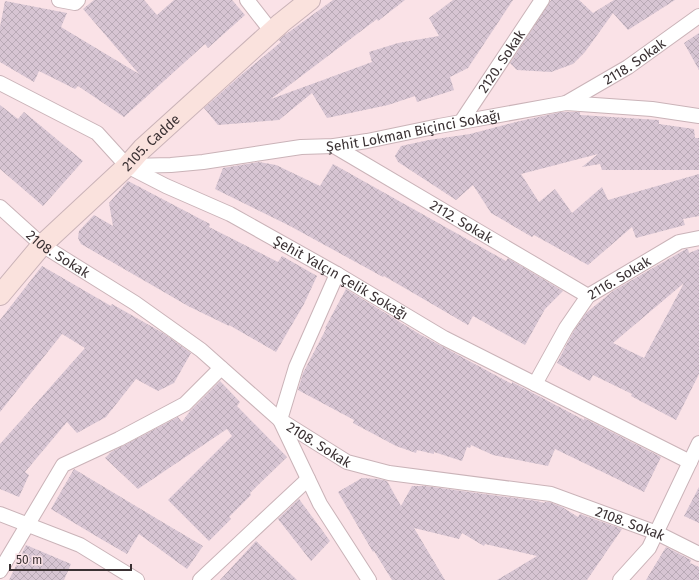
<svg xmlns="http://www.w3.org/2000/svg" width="699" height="580" font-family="'Fira Sans',sans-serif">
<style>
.building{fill:url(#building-cross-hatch);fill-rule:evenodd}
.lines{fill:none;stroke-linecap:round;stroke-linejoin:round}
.street-casing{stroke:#cab3b8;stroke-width:16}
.secondary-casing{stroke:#cab3b8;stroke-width:22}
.street{stroke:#fff;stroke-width:14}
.secondary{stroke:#fae2dd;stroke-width:20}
.labels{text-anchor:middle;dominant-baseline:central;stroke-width:3;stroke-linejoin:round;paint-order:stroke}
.street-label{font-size:14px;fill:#3a3133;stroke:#fae2e7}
</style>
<defs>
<pattern id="building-cross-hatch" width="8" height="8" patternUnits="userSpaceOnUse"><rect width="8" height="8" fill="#d7c5d3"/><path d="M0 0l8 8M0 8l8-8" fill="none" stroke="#b9aab6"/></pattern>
</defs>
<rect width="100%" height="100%" fill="#fae2e7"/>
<path class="building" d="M94,0H144L157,15L174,0H232L245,15L208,48L205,44L124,117L78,86L75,89L39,71L34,82L0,62V27L5,1L67,13L61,27L139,74L83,9Z
M333,0H405L378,21L377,19L271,99L372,62L369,52L398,43L439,36L429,18L453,0H513L468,68L450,77L454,90L417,102L415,96L388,105L327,118L312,93L279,120L218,125L204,108L240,76L281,42L279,40L282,37Z
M551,0H579L593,13L614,0H675L628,30L613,13L585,52L573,64L551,72L517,70L510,63Z
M699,33V70L684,43Z
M0,105L18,119L24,112L83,161L43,206L0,169Z
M561,112H580V115L659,120V124L694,129L695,138H699V170H602L600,164L582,167L598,154L521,174L539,202L555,189L572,213L602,187L608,200L699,174V216L683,219L685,225L636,238L632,227L588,265L534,235L532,237L491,213L473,185L456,200L398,162L395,156L401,146L429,140L470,134L520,121Z
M259,162L276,165L320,186L333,164L506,261L508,258L563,291L545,309L525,345L473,316L468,325L384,276L383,277L290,226L215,189L223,168Z
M128,181L210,224L209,227L278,262L282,256L317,276L304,304L276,352L229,325V326L188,306L81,244L78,238L79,231L94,215L113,226L109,203Z
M686,249H688L689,253L699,249V374L676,420L631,396L632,394L593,375L590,381L557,363L573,332L586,313L613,291ZM684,283L644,358L613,343Z
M42,266L111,306L112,304L163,333L191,353L174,383L158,391L136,379L106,417L77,433L67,422L25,472L29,475L19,497L0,489V444L85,348L62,334L0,412V320Z
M346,289L421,335L512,384V382L584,420V418L661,457L644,492L555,449L548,466L493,455L471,445L470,448L467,447L462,461L434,452V454L417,450L416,453L396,446L353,423L354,420L298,390L303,373L326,329L325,328Z
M220,381L240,402L237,406L287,457L250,493L251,495L229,517L231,519L209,541L168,500L232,436L227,429L138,489L105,458L111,452L178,417L182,422L190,411Z
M74,469L169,526L203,546L187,569L139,534L127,554L101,539L51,509Z
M362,478L378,479L387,481L401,506L412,486H425L537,501L544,503L545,502H549L562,507L578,517L580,514L622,529L587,580H497L537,556L485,544L484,546L462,533L459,539L414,528L445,580H392L374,551L373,552L338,492Z
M699,487V523L684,516Z
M299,499L330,541L311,561L278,519Z
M256,541L297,580H220Z
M26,545L71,564L64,580H9Z
M666,547L691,560L690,563L699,567V580H646Z"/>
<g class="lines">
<g class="street-casing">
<g id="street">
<path d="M59,0L75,3L78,0"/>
<path d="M247,0L272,32"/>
<path id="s1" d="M0,83L97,133L127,166L166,186L230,214L337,274L444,338L690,462"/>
<path id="s2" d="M566,103L628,67L699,16"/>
<path id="s3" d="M461,122L542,0"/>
<path id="s4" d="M334,146L588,296"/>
<path id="s5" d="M129,166L171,165L203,162L301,147L334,146L367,141L439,126L566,103L652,109L699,116"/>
<path id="s6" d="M0,207L42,245L135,303L201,350L280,420L347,462L389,473L551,494L657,533L699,554"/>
<path d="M337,274L296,367L280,420L320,504L369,580"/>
<path id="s7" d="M535,384L566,328L588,296L679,242L699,238"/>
<path d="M0,514L80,545L137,580"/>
<path d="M0,571L63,465L119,439L185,404L221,368"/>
<path d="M200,580L308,479"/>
<path d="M620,580L649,548L699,443"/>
</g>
</g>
<g class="secondary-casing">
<g id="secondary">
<path id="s8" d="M0,295L42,245L127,166L142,149L281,23L310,0"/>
</g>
</g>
<use href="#street" class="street"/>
<use href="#secondary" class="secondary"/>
</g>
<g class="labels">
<g class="street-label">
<text stroke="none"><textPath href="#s3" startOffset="73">2120. Sokak</textPath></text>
<text stroke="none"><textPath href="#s2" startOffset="80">2118. Sokak</textPath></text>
<text stroke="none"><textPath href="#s5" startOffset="287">Şehit Lokman Biçinci Sokağı</textPath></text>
<text stroke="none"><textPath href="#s8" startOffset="215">2105. Cadde</textPath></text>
<text stroke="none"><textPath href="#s4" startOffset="148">2112. Sokak</textPath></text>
<text stroke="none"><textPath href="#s6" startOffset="75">2108. Sokak</textPath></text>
<text stroke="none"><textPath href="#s1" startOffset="395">Şehit Yalçın Çelik Sokağı</textPath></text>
<text stroke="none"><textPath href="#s7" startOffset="139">2116. Sokak</textPath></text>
<text stroke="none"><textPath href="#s6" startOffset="399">2108. Sokak</textPath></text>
<text stroke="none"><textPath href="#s6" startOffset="723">2108. Sokak</textPath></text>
</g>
</g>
<path d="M10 564v6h121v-6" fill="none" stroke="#3a3133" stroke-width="2"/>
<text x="16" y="564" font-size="12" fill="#3a3133" stroke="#fae2e7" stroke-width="3" paint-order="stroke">50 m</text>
</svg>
